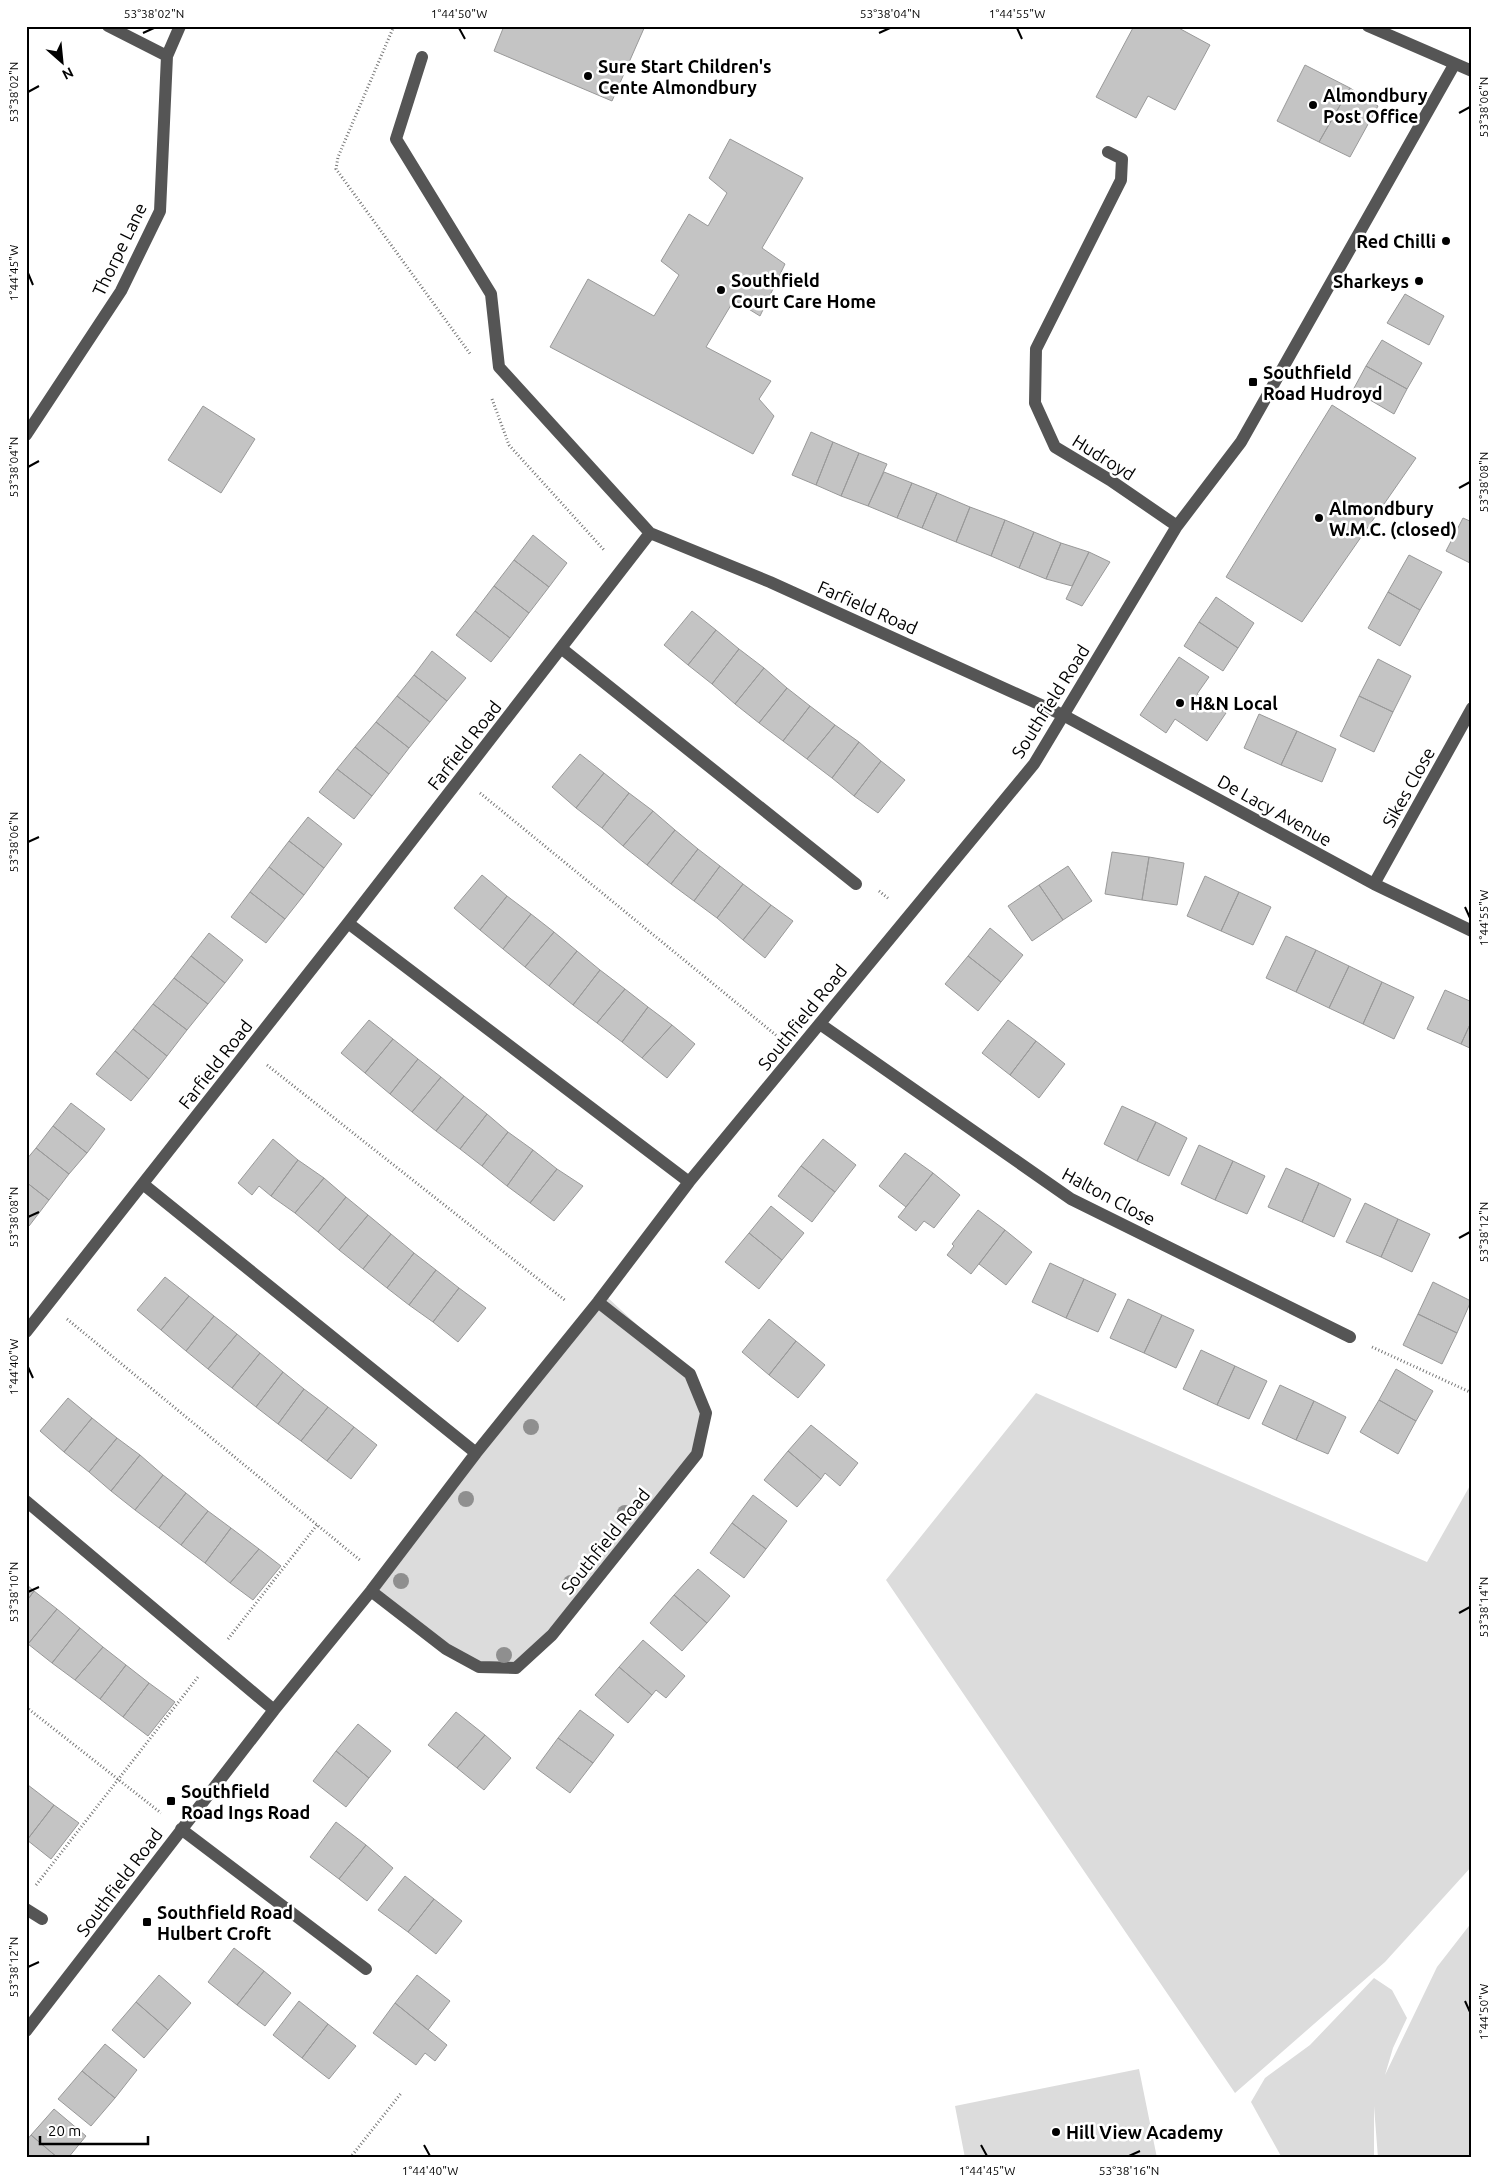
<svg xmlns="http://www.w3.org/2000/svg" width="1498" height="2184" font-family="Ubuntu,sans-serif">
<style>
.green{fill:#dcdcdc}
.building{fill:#c4c4c4;stroke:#999}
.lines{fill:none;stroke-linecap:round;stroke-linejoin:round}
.path{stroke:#777;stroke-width:3;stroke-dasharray:1 2.5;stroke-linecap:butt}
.minor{stroke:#555;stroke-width:12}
.tree{fill:#8f8f8f}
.ticks{fill:none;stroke:#000;stroke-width:2}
.poi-dot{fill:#000;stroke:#fff;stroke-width:2}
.labels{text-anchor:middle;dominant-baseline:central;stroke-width:5;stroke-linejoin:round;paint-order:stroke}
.poi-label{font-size:18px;font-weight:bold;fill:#000;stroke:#fff;text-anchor:start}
.street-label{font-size:18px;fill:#000;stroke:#fff}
.neatline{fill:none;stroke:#000;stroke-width:2}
.ticks-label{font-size:12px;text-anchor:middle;fill:#000}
</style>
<rect width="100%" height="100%" fill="#fff"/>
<path class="green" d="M607,1297L690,1374L706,1413L697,1454L516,1668L479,1667L371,1591Z
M1036,1393L1427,1562L1472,1482V1866L1385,1962L1235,2093L886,1580Z
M1472,1922V2158H1378L1374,2106V2158H1282L1251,2102L1265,2078L1310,2045L1374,1978L1392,1990L1407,2018L1393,2048L1385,2075L1437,1967Z
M1139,2069L1157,2158H965L955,2106Z"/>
<path class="building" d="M504,26H645L612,101L494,51Z
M1134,26H1175L1210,45L1175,110L1148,96L1136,118L1096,97Z
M1305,65L1350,88L1319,142L1277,121Z
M1350,88L1378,106L1350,157L1319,142Z
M730,139L803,178L762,248L785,264L760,316L734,300L706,347L771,381L759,399L774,416L753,454L550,347L588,279L654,316L679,275L661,261L689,214L708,226L727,193L709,178Z
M1405,294L1444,316L1429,345L1387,323Z
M1382,340L1422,363L1407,389L1366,366Z
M1366,366L1407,389L1394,414L1353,390Z
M1332,405L1416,458L1302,622L1226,577Z
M203,406L255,439L221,493L168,460Z
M811,432L833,442L816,485L792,475Z
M833,442L859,453L841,496L816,485Z
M859,453L887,464L868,506L841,496Z
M884,472L912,483L897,518L868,506Z
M912,483L937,493L922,528L897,518Z
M937,493L970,507L956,542L922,528Z
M970,507L1005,520L991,556L956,542Z
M1463,518L1472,522V564L1446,551Z
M1005,520L1034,532L1019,568L991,556Z
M1034,532L1061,543L1046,579L1019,568Z
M533,535L567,563L549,587L514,560Z
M1061,543L1089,552L1072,586L1046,579Z
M1089,552L1110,562L1082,606L1066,599Z
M1409,555L1442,572L1420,610L1388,592Z
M514,560L549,587L529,613L494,586Z
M494,586L529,613L510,638L475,611Z
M1388,592L1420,610L1400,646L1368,628Z
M1216,597L1254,623L1238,648L1199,622Z
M475,611L510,638L491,662L456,635Z
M692,611L716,630L688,665L664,645Z
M1199,622L1238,648L1223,671L1184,646Z
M716,630L739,649L712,684L688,665Z
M739,649L764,668L735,704L712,684Z
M432,651L466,678L447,701L414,675Z
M1179,657L1209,677L1197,694L1226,713L1207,741L1175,719L1166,733L1140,715Z
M1378,659L1411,676L1393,712L1359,696Z
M764,668L787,688L759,723L735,704Z
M414,675L447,701L430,722L397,696Z
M787,688L810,706L783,741L759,723Z
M397,696L430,722L409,748L376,722Z
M1359,696L1393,712L1374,752L1340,736Z
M810,706L835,725L807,759L783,741Z
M1259,714L1297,731L1281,765L1244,748Z
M376,722L409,748L389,774L355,747Z
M835,725L859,742L832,778L807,759Z
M1297,731L1336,749L1322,782L1281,765Z
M859,742L881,761L854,796L832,778Z
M355,747L389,774L372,796L337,769Z
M580,754L604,773L576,808L552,787Z
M881,761L905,780L878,813L854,796Z
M337,769L372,796L354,819L319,792Z
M604,773L629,793L602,828L576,808Z
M629,793L653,811L623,846L602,828Z
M653,811L675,830L647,865L623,846Z
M308,817L342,844L324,868L289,841Z
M675,830L698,849L671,884L647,865Z
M289,841L324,868L304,895L269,867Z
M698,849L720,866L694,901L671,884Z
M1112,852L1149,857L1142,900L1105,894Z
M1149,857L1184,863L1177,905L1142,900Z
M720,866L743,884L717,918L694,901Z
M1068,866L1092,901L1063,920L1039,885Z
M269,867L304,895L285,919L250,892Z
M482,875L507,896L480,930L454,908Z
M1205,876L1239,892L1221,931L1187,916Z
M743,884L771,905L743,940L717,918Z
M1039,885L1063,920L1032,941L1008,906Z
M250,892L285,919L266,943L231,917Z
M1239,892L1271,907L1253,945L1221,931Z
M507,896L531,914L503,949L480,930Z
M771,905L793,921L765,958L743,940Z
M531,914L554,932L525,967L503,949Z
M990,928L1023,955L1001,982L968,956Z
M554,932L577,951L549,986L525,967Z
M209,933L243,960L225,983L191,956Z
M1286,936L1316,950L1296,992L1266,978Z
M1316,950L1349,966L1329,1008L1296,992Z
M577,951L600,970L573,1005L549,986Z
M191,956L225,983L208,1004L174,978Z
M968,956L1001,982L978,1011L945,984Z
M1349,966L1382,982L1363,1024L1329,1008Z
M600,970L625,989L597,1023L573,1005Z
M174,978L208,1004L187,1030L153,1004Z
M1382,982L1414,997L1394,1039L1363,1024Z
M625,989L648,1007L622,1042L597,1023Z
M1445,990L1472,1002V1020L1461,1044L1427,1029Z
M153,1004L187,1030L167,1056L133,1029Z
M648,1007L672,1025L642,1058L622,1042Z
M369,1020L393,1039L365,1073L341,1053Z
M1008,1020L1036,1041L1010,1075L982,1053Z
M1472,1020V1049L1461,1044Z
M672,1025L695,1044L667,1078L642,1058Z
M133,1029L167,1056L149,1079L115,1051Z
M393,1039L418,1059L390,1094L365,1073Z
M1036,1041L1065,1064L1039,1098L1010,1075Z
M115,1051L149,1079L131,1101L96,1074Z
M418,1059L441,1077L412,1112L390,1094Z
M441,1077L464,1096L436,1131L412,1112Z
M464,1096L487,1114L460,1149L436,1131Z
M71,1103L105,1129L87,1153L53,1126Z
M1122,1106L1156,1122L1137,1161L1104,1144Z
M487,1114L508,1132L482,1166L460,1149Z
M1156,1122L1187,1138L1169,1176L1137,1161Z
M53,1126L87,1153L69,1174L36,1148Z
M508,1132L533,1150L507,1186L482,1166Z
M273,1139L298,1160L271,1196L259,1186L252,1195L238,1183Z
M823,1139L856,1165L835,1192L801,1166Z
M1199,1145L1233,1161L1215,1200L1181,1184Z
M36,1148L69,1174L49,1200L26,1182V1160Z
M533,1150L557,1169L530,1203L507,1186Z
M905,1153L933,1173L906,1207L879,1186Z
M298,1160L324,1178L295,1213L271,1196Z
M1233,1161L1265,1176L1247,1214L1215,1200Z
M801,1166L835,1192L812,1222L778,1196Z
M1286,1168L1319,1183L1302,1222L1268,1207Z
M557,1169L583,1186L554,1221L530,1203Z
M933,1173L960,1195L934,1228L924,1221L916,1231L898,1217Z
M324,1178L346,1197L318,1232L295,1213Z
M26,1182L49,1200L29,1226L26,1224Z
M1319,1183L1351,1199L1334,1237L1302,1222Z
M346,1197L368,1215L339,1250L318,1232Z
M1365,1203L1398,1219L1381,1257L1346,1242Z
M771,1206L804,1233L782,1260L749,1233Z
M978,1210L1005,1230L971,1274L947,1255L954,1246L952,1244Z
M368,1215L391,1234L363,1269L339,1250Z
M1398,1219L1430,1234L1412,1272L1381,1257Z
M1005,1230L1032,1252L1006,1285L979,1264Z
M749,1233L782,1260L759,1289L725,1262Z
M391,1234L414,1253L387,1288L363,1269Z
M414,1253L436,1270L409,1305L387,1288Z
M1050,1263L1084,1279L1066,1318L1032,1302Z
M436,1270L459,1288L433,1322L409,1305Z
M165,1277L189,1296L161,1330L137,1310Z
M1084,1279L1116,1294L1098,1332L1066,1318Z
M1433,1282L1471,1301L1457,1333L1418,1314Z
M459,1288L486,1308L458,1342L433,1322Z
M189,1296L214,1316L186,1351L161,1330Z
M1128,1299L1162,1315L1144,1353L1110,1338Z
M1418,1314L1457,1333L1442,1364L1403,1345Z
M1162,1315L1194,1330L1176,1368L1144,1353Z
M214,1316L237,1334L208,1369L186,1351Z
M769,1319L796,1341L769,1375L742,1352Z
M237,1334L260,1353L232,1388L208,1369Z
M796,1341L825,1365L798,1398L769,1375Z
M1201,1350L1235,1366L1217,1405L1183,1389Z
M260,1353L283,1372L256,1407L232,1388Z
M1235,1366L1267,1381L1249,1419L1217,1405Z
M1396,1369L1433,1391L1416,1421L1379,1400Z
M283,1372L304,1389L278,1424L256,1407Z
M1280,1385L1314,1401L1296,1440L1262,1424Z
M304,1389L328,1407L301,1441L278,1424Z
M68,1398L92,1418L64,1452L40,1431Z
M1379,1400L1416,1421L1398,1454L1360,1432Z
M1314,1401L1346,1417L1328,1454L1296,1440Z
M328,1407L354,1427L327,1461L301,1441Z
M92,1418L117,1438L89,1472L64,1452Z
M811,1425L858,1463L840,1486L825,1473L821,1479L788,1451Z
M354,1427L377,1445L351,1479L327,1461Z
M117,1438L140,1455L111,1491L89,1472Z
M788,1451L821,1479L797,1507L764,1480Z
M140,1455L163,1475L135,1510L111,1491Z
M163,1475L186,1493L159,1528L135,1510Z
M186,1493L208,1511L181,1545L159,1528Z
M753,1495L787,1521L766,1549L732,1523Z
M208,1511L231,1528L205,1563L181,1545Z
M732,1523L766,1549L744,1578L710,1553Z
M231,1528L259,1549L230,1583L205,1563Z
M259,1549L281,1566L253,1600L230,1583Z
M698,1569L730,1596L707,1623L674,1595Z
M26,1584L34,1591L26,1602Z
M34,1591L57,1609L28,1644L26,1642V1602Z
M674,1595L707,1623L682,1651L650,1623Z
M57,1609L80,1628L52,1663L28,1644Z
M80,1628L103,1647L75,1680L52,1663Z
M643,1640L685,1676L666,1698L656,1690L652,1695L619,1667Z
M103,1647L126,1665L100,1699L75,1680Z
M126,1665L149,1683L123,1717L100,1699Z
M619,1667L652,1695L628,1723L595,1695Z
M149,1683L175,1702L148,1736L123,1717Z
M580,1710L614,1735L593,1763L558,1738Z
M456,1712L485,1735L457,1768L428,1745Z
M358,1724L391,1751L369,1778L336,1751Z
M485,1735L511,1758L484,1790L457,1768Z
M558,1738L593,1763L570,1793L536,1768Z
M336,1751L369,1778L346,1807L313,1781Z
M28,1785L54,1805L27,1840L26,1787Z
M54,1805L79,1823L51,1859L27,1840Z
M336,1822L366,1845L339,1879L310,1857Z
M366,1845L393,1868L367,1901L339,1879Z
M405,1876L434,1899L408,1932L378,1910Z
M434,1899L462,1921L436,1954L408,1932Z
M234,1948L264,1971L237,2005L208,1982Z
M264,1971L291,1993L265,2026L237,2005Z
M159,1975L191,2003L168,2030L136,2002Z
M417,1975L450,2001L428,2030L395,2003Z
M299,2001L328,2024L302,2058L273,2035Z
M136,2002L168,2030L144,2058L112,2030Z
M395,2003L447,2045L435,2061L425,2053L416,2065L373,2033Z
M328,2024L356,2046L329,2079L302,2058Z
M105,2044L137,2070L115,2098L82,2071Z
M82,2071L115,2098L91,2126L58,2099Z
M54,2109L86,2136L68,2158H58L31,2135Z
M31,2135L58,2158H26V2141Z"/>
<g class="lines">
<path class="path" d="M394,26L338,157L336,169L471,355
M492,399L509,445L604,550
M480,793L777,1036
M879,891L889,899
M267,1065L566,1301
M67,1319L361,1561
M1372,1347L1472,1393
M228,1639L317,1525
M26,1707L161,1813
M36,1885L198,1677
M350,2158L402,2092"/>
<path class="minor" d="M108,26L167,56
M1368,26L1472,71
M422,57L396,139L491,294L499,367L650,533
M1108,152L1122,159L1121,180L1036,349L1035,403L1055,447L1110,480L1177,526
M26,435L121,291L160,211L167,56L180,26
M561,648L856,884
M1374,884L1472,708
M348,923L689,1182
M820,1024L1071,1199L1350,1337
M143,1184L476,1453
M26,1332L348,923L650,533L770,582L1063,715L1374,884L1472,931
M26,1501L274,1710
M371,1591L446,1649L479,1667L516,1668L552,1635L697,1454L706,1413L690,1374L598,1302
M181,1829L366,1969
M26,1909L42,1919
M26,2031L274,1710L371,1591L476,1453L598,1302L689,1182L1034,764L1177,526L1241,442L1454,65"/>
</g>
<g class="tree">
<circle cx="531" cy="1427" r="8"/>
<circle cx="466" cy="1499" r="8"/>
<circle cx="625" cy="1513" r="8"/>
<circle cx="401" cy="1581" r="8"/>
<circle cx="571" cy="1583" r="8"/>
<circle cx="504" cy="1655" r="8"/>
</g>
<path class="ticks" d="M459,28L465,39M1017,28L1022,39M143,33L154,28M879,33L890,28M28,92L39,86M1459,113L1470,107M28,273L33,285M28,467L39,461M1459,488L1470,482M28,842L39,837M1465,907L1470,918M28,1217L39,1212M1459,1238L1470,1232M28,1367L33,1378M28,1592L39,1587M1459,1613L1470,1607M28,1967L39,1962M1465,2001L1470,2012M424,2145L430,2156M981,2145L987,2156M1129,2156L1140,2151"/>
<g class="poi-dot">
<circle cx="588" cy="76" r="5"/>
<circle cx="1313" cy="105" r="5"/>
<circle cx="1446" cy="241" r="5"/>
<circle cx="1419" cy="281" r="5"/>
<circle cx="721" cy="290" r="5"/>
<rect x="1248" y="377" width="10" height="10" rx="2.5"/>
<circle cx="1319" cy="518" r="5"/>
<circle cx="1180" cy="703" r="5"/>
<rect x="166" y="1796" width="10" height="10" rx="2.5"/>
<rect x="142" y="1917" width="10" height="10" rx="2.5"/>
<circle cx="1056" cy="2132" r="5"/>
</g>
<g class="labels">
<g class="poi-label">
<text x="598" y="66">Sure Start Children's<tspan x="598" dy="21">Cente Almondbury</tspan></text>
<text x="1323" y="95">Almondbury<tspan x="1323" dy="21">Post Office</tspan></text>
<text x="1436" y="241" text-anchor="end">Red Chilli</text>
<text x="731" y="280">Southfield<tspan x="731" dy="21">Court Care Home</tspan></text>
<text x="1409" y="281" text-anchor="end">Sharkeys</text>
<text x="1263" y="372">Southfield<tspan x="1263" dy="21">Road Hudroyd</tspan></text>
<text x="1329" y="508">Almondbury<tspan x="1329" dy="21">W.M.C. (closed)</tspan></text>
<text x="1190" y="703">H&amp;N Local</text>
<text x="181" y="1791">Southfield<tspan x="181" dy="21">Road Ings Road</tspan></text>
<text x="157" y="1912">Southfield Road<tspan x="157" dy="21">Hulbert Croft</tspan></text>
<text x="1066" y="2132">Hill View Academy</text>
</g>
<g class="street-label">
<text transform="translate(119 249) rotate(-64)">Thorpe Lane</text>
<text transform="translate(1104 457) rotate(32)">Hudroyd</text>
<text transform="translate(868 607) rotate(24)">Farfield Road</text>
<text transform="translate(1050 701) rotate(-58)">Southfield Road</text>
<text transform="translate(464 745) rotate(-52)">Farfield Road</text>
<text transform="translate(1408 787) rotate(-61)">Sikes Close</text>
<text transform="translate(1275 810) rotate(29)">De Lacy Avenue</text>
<text transform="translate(802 1017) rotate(-51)">Southfield Road</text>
<text transform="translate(215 1064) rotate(-52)">Farfield Road</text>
<text transform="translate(1109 1196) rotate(28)">Halton Close</text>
<text transform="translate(605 1541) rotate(-51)">Southfield Road</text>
<text transform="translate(119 1882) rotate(-53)">Southfield Road</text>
</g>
</g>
<rect width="1498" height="2184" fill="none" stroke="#ffffff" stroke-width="55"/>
<g transform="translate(62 62) rotate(153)" stroke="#ffffff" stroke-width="4" paint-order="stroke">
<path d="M0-4L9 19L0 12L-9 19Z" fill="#000000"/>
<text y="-8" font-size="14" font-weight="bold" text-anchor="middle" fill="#000000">N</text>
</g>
<path d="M40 2136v8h108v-8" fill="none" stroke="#000000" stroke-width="2.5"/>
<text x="48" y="2136" font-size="15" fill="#000000" stroke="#ffffff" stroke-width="4" paint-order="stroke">20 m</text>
<rect x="28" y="28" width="1442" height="2128" class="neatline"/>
<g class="ticks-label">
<text x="154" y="18">53°38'02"N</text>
<text x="459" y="18">1°44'50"W</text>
<text x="890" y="18">53°38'04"N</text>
<text x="1017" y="18">1°44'55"W</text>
<text transform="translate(14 92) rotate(-90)" y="4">53°38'02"N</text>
<text transform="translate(1484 107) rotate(-90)" y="4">53°38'06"N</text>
<text transform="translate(14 273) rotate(-90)" y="4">1°44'45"W</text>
<text transform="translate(14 467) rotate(-90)" y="4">53°38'04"N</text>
<text transform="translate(1484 482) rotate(-90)" y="4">53°38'08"N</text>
<text transform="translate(14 842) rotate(-90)" y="4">53°38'06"N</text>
<text transform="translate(1484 918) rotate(-90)" y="4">1°44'55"W</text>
<text transform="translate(14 1217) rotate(-90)" y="4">53°38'08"N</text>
<text transform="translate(1484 1232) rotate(-90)" y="4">53°38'12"N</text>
<text transform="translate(14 1367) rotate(-90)" y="4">1°44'40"W</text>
<text transform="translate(14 1592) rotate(-90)" y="4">53°38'10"N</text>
<text transform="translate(1484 1607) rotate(-90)" y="4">53°38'14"N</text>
<text transform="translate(14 1967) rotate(-90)" y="4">53°38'12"N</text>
<text transform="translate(1484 2012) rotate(-90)" y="4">1°44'50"W</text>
<text x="430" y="2175">1°44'40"W</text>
<text x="987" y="2175">1°44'45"W</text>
<text x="1129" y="2175">53°38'16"N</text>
</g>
</svg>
